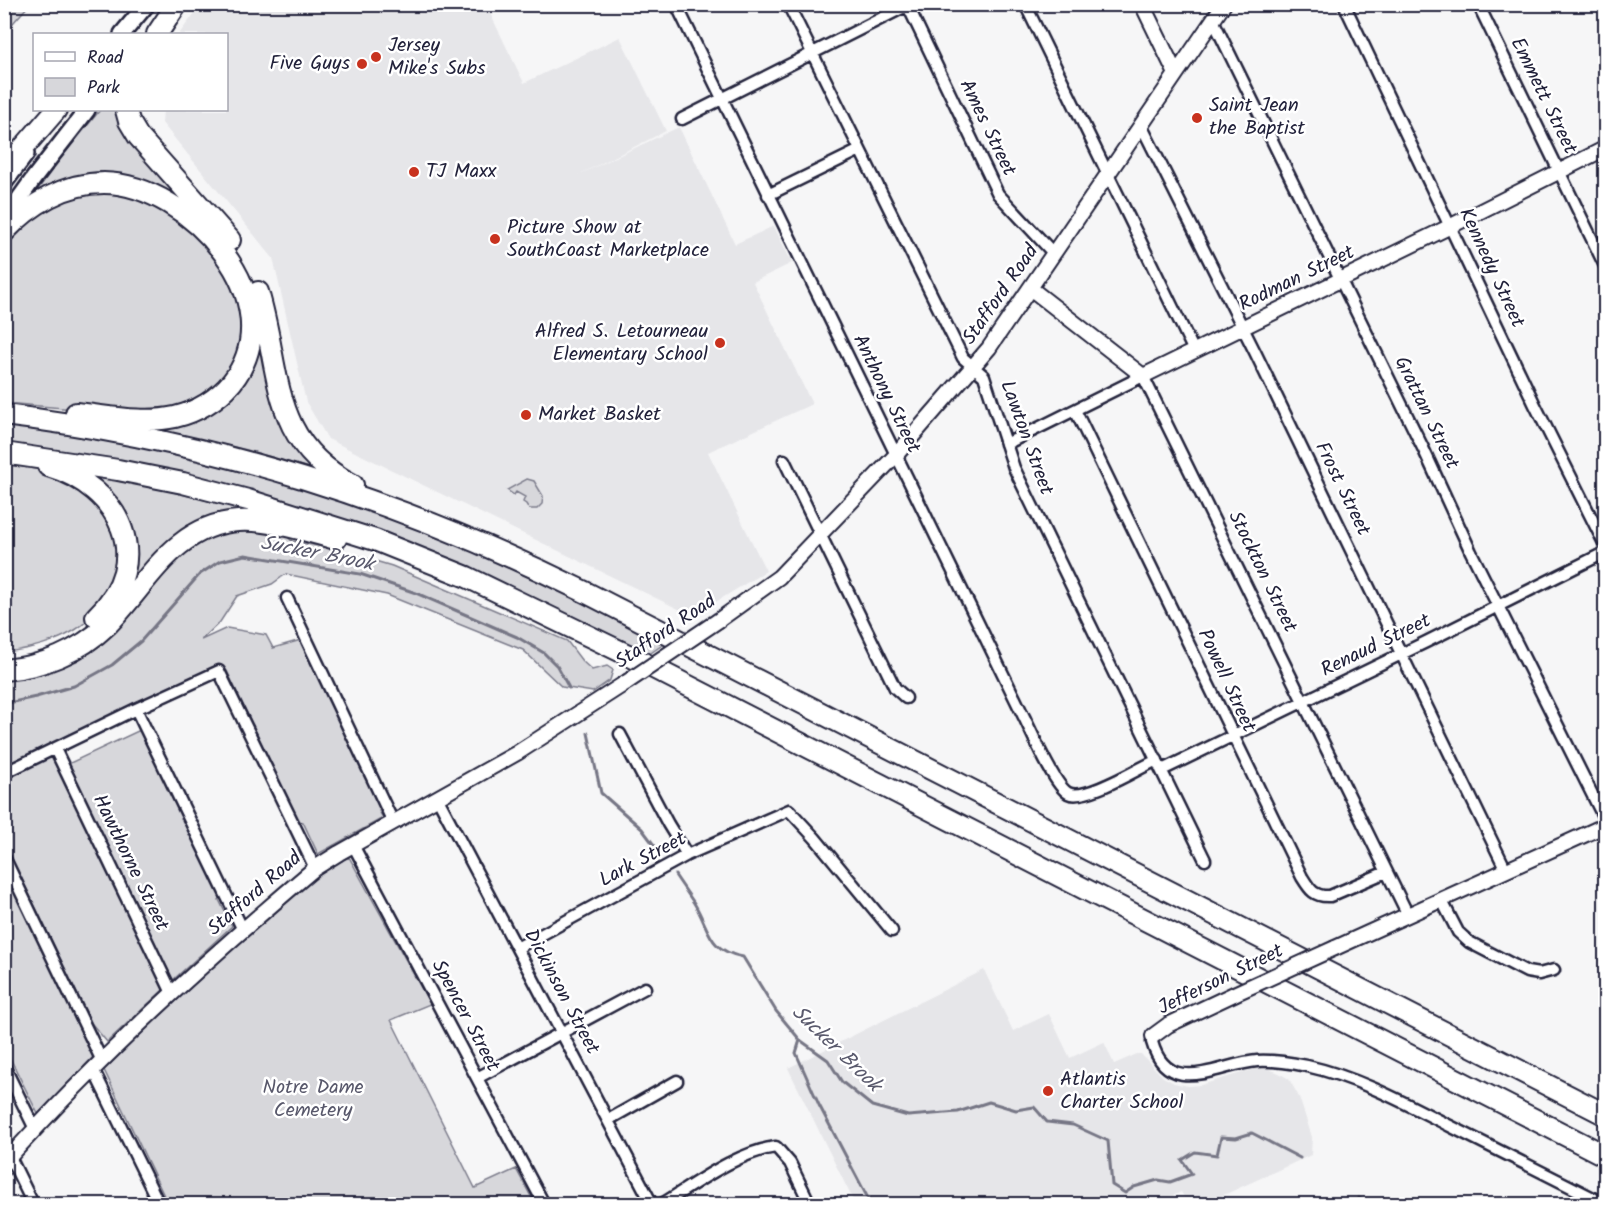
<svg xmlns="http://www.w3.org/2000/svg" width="1610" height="1209" font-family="Kalam,sans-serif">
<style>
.built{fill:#e6e6e9}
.green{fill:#d7d7db;stroke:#7c7c8b;stroke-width:1.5}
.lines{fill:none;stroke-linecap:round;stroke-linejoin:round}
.stream{stroke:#767685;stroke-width:3}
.minor-casing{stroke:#22223b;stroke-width:15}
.tertiary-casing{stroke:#22223b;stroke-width:18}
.secondary-casing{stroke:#22223b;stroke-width:20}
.motorway-casing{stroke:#22223b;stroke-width:24}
.minor{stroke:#fff;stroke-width:10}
.tertiary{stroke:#fff;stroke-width:14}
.secondary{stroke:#fff;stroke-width:15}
.motorway{stroke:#fff;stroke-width:20}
.tertiary-bridge-casing{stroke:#22223b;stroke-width:18;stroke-linecap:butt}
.tertiary-bridge{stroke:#fff;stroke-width:14}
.poi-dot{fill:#c8321e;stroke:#fff;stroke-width:2}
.labels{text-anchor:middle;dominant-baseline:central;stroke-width:5;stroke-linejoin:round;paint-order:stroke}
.poi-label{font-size:20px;fill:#22223b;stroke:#fff;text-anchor:start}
.street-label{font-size:20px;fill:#22223b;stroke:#fff}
.park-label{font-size:20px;fill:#58586b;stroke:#fff}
.water-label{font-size:21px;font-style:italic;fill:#5a5a6d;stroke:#fff}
</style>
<rect width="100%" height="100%" fill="#f6f6f7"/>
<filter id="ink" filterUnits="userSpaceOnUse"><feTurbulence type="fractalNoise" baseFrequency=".0167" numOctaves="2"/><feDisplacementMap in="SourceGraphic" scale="12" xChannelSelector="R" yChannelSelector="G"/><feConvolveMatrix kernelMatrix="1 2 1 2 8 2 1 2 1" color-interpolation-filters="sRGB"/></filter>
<g filter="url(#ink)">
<path class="built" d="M201,5H486L524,83L620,37L666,131L576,176L679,127L735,244L774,226L792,263L753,282L812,404L708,452L766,571L693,616L328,439L306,402L273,258L162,123L163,110H226V34H179Z
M984,970L1013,1031L1049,1014L1070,1058L1104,1042L1114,1064L1137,1054H1141L1163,1077L1174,1083L1188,1086L1201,1085L1258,1068L1269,1069L1279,1073L1289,1079L1299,1097L1312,1137L1311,1155L1204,1204H1188L1181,1192L1156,1204H855L788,1068Z"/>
<path class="green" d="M5,4L29,5L5,32L4,5Z
M100,110H121L195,207L138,184L34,195L56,164Z
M99,190L156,202L211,245L242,299L241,359L203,402L144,415L5,403V242L50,203Z
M256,318L315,466L312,469L247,450L150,428L215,405Z
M5,422L215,459L461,541L668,641L645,657L407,546L5,448Z
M5,464L47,471L108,511L122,560C112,577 105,598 93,614C75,638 33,649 5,652Z
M92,476L165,490L261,514L230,518L121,603L131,566L90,480Z
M527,479L534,481L543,496L542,504L537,509H529L526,504L523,502L525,497L516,492L514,495L507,490Z
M227,529L282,532L292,541L335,549L392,566L567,641L582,661L592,670L607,666L613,670L610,680L593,692L562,687L523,650L387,595L286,574L272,584L237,596L220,622L201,640L227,628L266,635L273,648L301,640L381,809L379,811L383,818L318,854L303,822L298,821L227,671L222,667L216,666L5,768V676L42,669L177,552Z
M138,731H142L221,898L219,900L232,926L173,980L69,765L70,763Z
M51,756L54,757L163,987V990L107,1042L92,1024L5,844V779Z
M349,857L430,1004L391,1020L475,1188L516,1169L535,1204H168L104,1070C154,1021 205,973 258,927C287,902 314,874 349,857Z
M5,869L93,1057L38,1114L5,1048Z"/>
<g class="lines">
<path class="stream" d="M4,704L36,697L74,686L112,665L141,641L200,574L220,561L245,555L360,574L416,593L517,637L544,653L557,666L569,688
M588,733L601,793L642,829L660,853
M675,875C681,884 688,894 694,903C710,929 707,950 743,957L776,1011L800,1040L828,1060L842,1082L872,1106L908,1116L958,1112L989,1102L1016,1110L1034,1107L1047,1122L1073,1125L1108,1141L1112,1185L1125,1193L1134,1187L1158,1180L1170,1182L1192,1174L1182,1160L1195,1152L1217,1155L1221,1137L1236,1138L1252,1133L1300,1158
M800,1040L796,1053L819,1105L871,1204
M1359,1198L1372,1204"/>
<g class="minor-casing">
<path id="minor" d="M676,4L1024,717C1032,733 1054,785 1068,793C1085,802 1139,768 1157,760
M788,4L963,358L984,376L1014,468L1205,860
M907,4L998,194L1054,254
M1025,4L1194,351
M1344,4L1535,405L1606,547
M1478,4L1606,268
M1213,20L1423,448L1471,552L1606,822
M682,119L910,4
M1141,125L1255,352L1506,870
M768,195L860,150
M1075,410L1302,877C1310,890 1314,897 1330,896L1386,872
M1006,444L1143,376L1408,915
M784,460L895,688L906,698
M287,598L393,822
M136,709L243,930
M620,734L668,824L687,855
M55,749L172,993
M1162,770L1426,642L1606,552
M4,773L136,709L219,671L315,868
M437,797L652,1204
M353,845L544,1204
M4,857L102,1061
M1441,899L1458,932L1469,942L1527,972L1539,974L1554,970
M517,948L687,855L789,810L815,838L892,931
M1153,1036L1152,1042C1168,1099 1219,1064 1257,1061C1273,1060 1292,1063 1307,1066C1357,1077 1405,1103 1450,1126C1502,1152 1554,1178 1605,1204
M4,1066L35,1129
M93,1069L159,1204
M477,1078L645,988
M608,1120L677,1081
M10,1157L33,1204
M662,1204C695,1184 737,1152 776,1147L790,1163L810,1204"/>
</g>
<g class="tertiary-casing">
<path id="tertiary" d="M1142,4L1176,74
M1030,288L1143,376L1451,226L1606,148
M719,620L779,577L896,455L989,348L1224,4
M1335,948L1606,825
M1153,1036L1168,1025L1234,994
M4,1163C100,1056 206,960 315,868L339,853L517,753L627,682"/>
</g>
<g class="secondary-casing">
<path id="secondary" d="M122,34L147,4
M4,183L26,154
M4,220L34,178L87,110"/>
</g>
<g class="motorway-casing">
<path id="motorway" d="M157,34L177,4
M126,110L129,121L138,136L230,240
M4,165L17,155L56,110
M4,232C30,204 65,183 104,183C189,184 295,302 232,382C218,399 197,412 175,417C144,424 107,416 76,413
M258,292C282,370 268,441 353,485
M4,415C213,440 400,500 587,593L1606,1115
M4,453L118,470L183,483L248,500L375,540L467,577L632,657L1606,1156
M48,466C120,487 156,560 96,617
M4,670C42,667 79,652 107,625C147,585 174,525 238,521C268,519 307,531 336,539"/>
</g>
<use href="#minor" class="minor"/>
<use href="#tertiary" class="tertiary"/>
<use href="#secondary" class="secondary"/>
<use href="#motorway" class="motorway"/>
<g class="tertiary-bridge-casing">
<path id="tertiary-bridge" d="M627,682L719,620
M1234,994L1335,948"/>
</g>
<use href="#tertiary-bridge" class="tertiary-bridge"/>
</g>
</g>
<g class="poi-dot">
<circle cx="376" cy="57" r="6"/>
<circle cx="362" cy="64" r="6"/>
<circle cx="1197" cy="118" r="6"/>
<circle cx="414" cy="172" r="6"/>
<circle cx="495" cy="239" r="6"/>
<circle cx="720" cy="343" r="6"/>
<circle cx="526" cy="415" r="6"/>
<circle cx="1048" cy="1091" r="6"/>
</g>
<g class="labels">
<g class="poi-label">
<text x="388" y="46">Jersey<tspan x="388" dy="23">Mike's Subs</tspan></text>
<text x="350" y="64" text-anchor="end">Five Guys</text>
<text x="1209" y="106">Saint Jean<tspan x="1209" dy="23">the Baptist</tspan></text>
<text x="426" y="172">TJ Maxx</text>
<text x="507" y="228">Picture Show at<tspan x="507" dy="23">SouthCoast Marketplace</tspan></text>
<text x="708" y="332" text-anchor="end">Alfred S. Letourneau<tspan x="708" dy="23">Elementary School</tspan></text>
<text x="538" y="415">Market Basket</text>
<text x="1060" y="1080">Atlantis<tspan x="1060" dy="23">Charter School</tspan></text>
</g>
<g class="street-label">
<text transform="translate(1543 96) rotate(64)">Emmett Street</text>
<text transform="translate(987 128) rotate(64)">Ames Street</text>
<text transform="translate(1491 268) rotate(65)">Kennedy Street</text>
<text transform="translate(1297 279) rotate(-26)">Rodman Street</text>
<text transform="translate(1001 295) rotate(-55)">Stafford Road</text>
<text transform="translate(886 394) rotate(64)">Anthony Street</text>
<text transform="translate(1426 413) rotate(64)">Grattan Street</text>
<text transform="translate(1026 438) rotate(70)">Lawton Street</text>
<text transform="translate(1342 489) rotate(64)">Frost Street</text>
<text transform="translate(1262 572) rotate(64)">Stockton Street</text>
<text transform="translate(666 632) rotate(-34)">Stafford Road</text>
<text transform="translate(1376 646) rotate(-26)">Renaud Street</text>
<text transform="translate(1226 681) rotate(65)">Powell Street</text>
<text transform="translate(643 860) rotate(-28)">Lark Street</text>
<text transform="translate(130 863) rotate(64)">Hawthorne Street</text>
<text transform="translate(255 894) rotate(-41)">Stafford Road</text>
<text transform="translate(1221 980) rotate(-26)">Jefferson Street</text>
<text transform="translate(561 992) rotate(62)">Dickinson Street</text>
<text transform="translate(465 1016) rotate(62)">Spencer Street</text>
</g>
<g class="park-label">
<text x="313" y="1088">Notre Dame<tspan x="313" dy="23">Cemetery</tspan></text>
</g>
<g class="water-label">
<text transform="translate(317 554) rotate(11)">Sucker Brook</text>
<text transform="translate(836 1049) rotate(44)">Sucker Brook</text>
</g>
</g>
<rect width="1610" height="1209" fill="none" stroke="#fff" stroke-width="24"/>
<rect x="12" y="12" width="1586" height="1185" fill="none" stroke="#22223b" stroke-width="2" filter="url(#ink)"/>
<rect x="33" y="33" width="195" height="78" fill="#ffffff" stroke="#a7a7b1" stroke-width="1.5"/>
<rect x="45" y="52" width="30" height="9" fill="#ffffff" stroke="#a7a7b1" stroke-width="1.5"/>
<text x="87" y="63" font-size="18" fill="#22223b">Road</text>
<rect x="45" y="78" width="30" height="18" fill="#d7d7db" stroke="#a7a7b1" stroke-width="1.5"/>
<text x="87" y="93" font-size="18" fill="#22223b">Park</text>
</svg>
